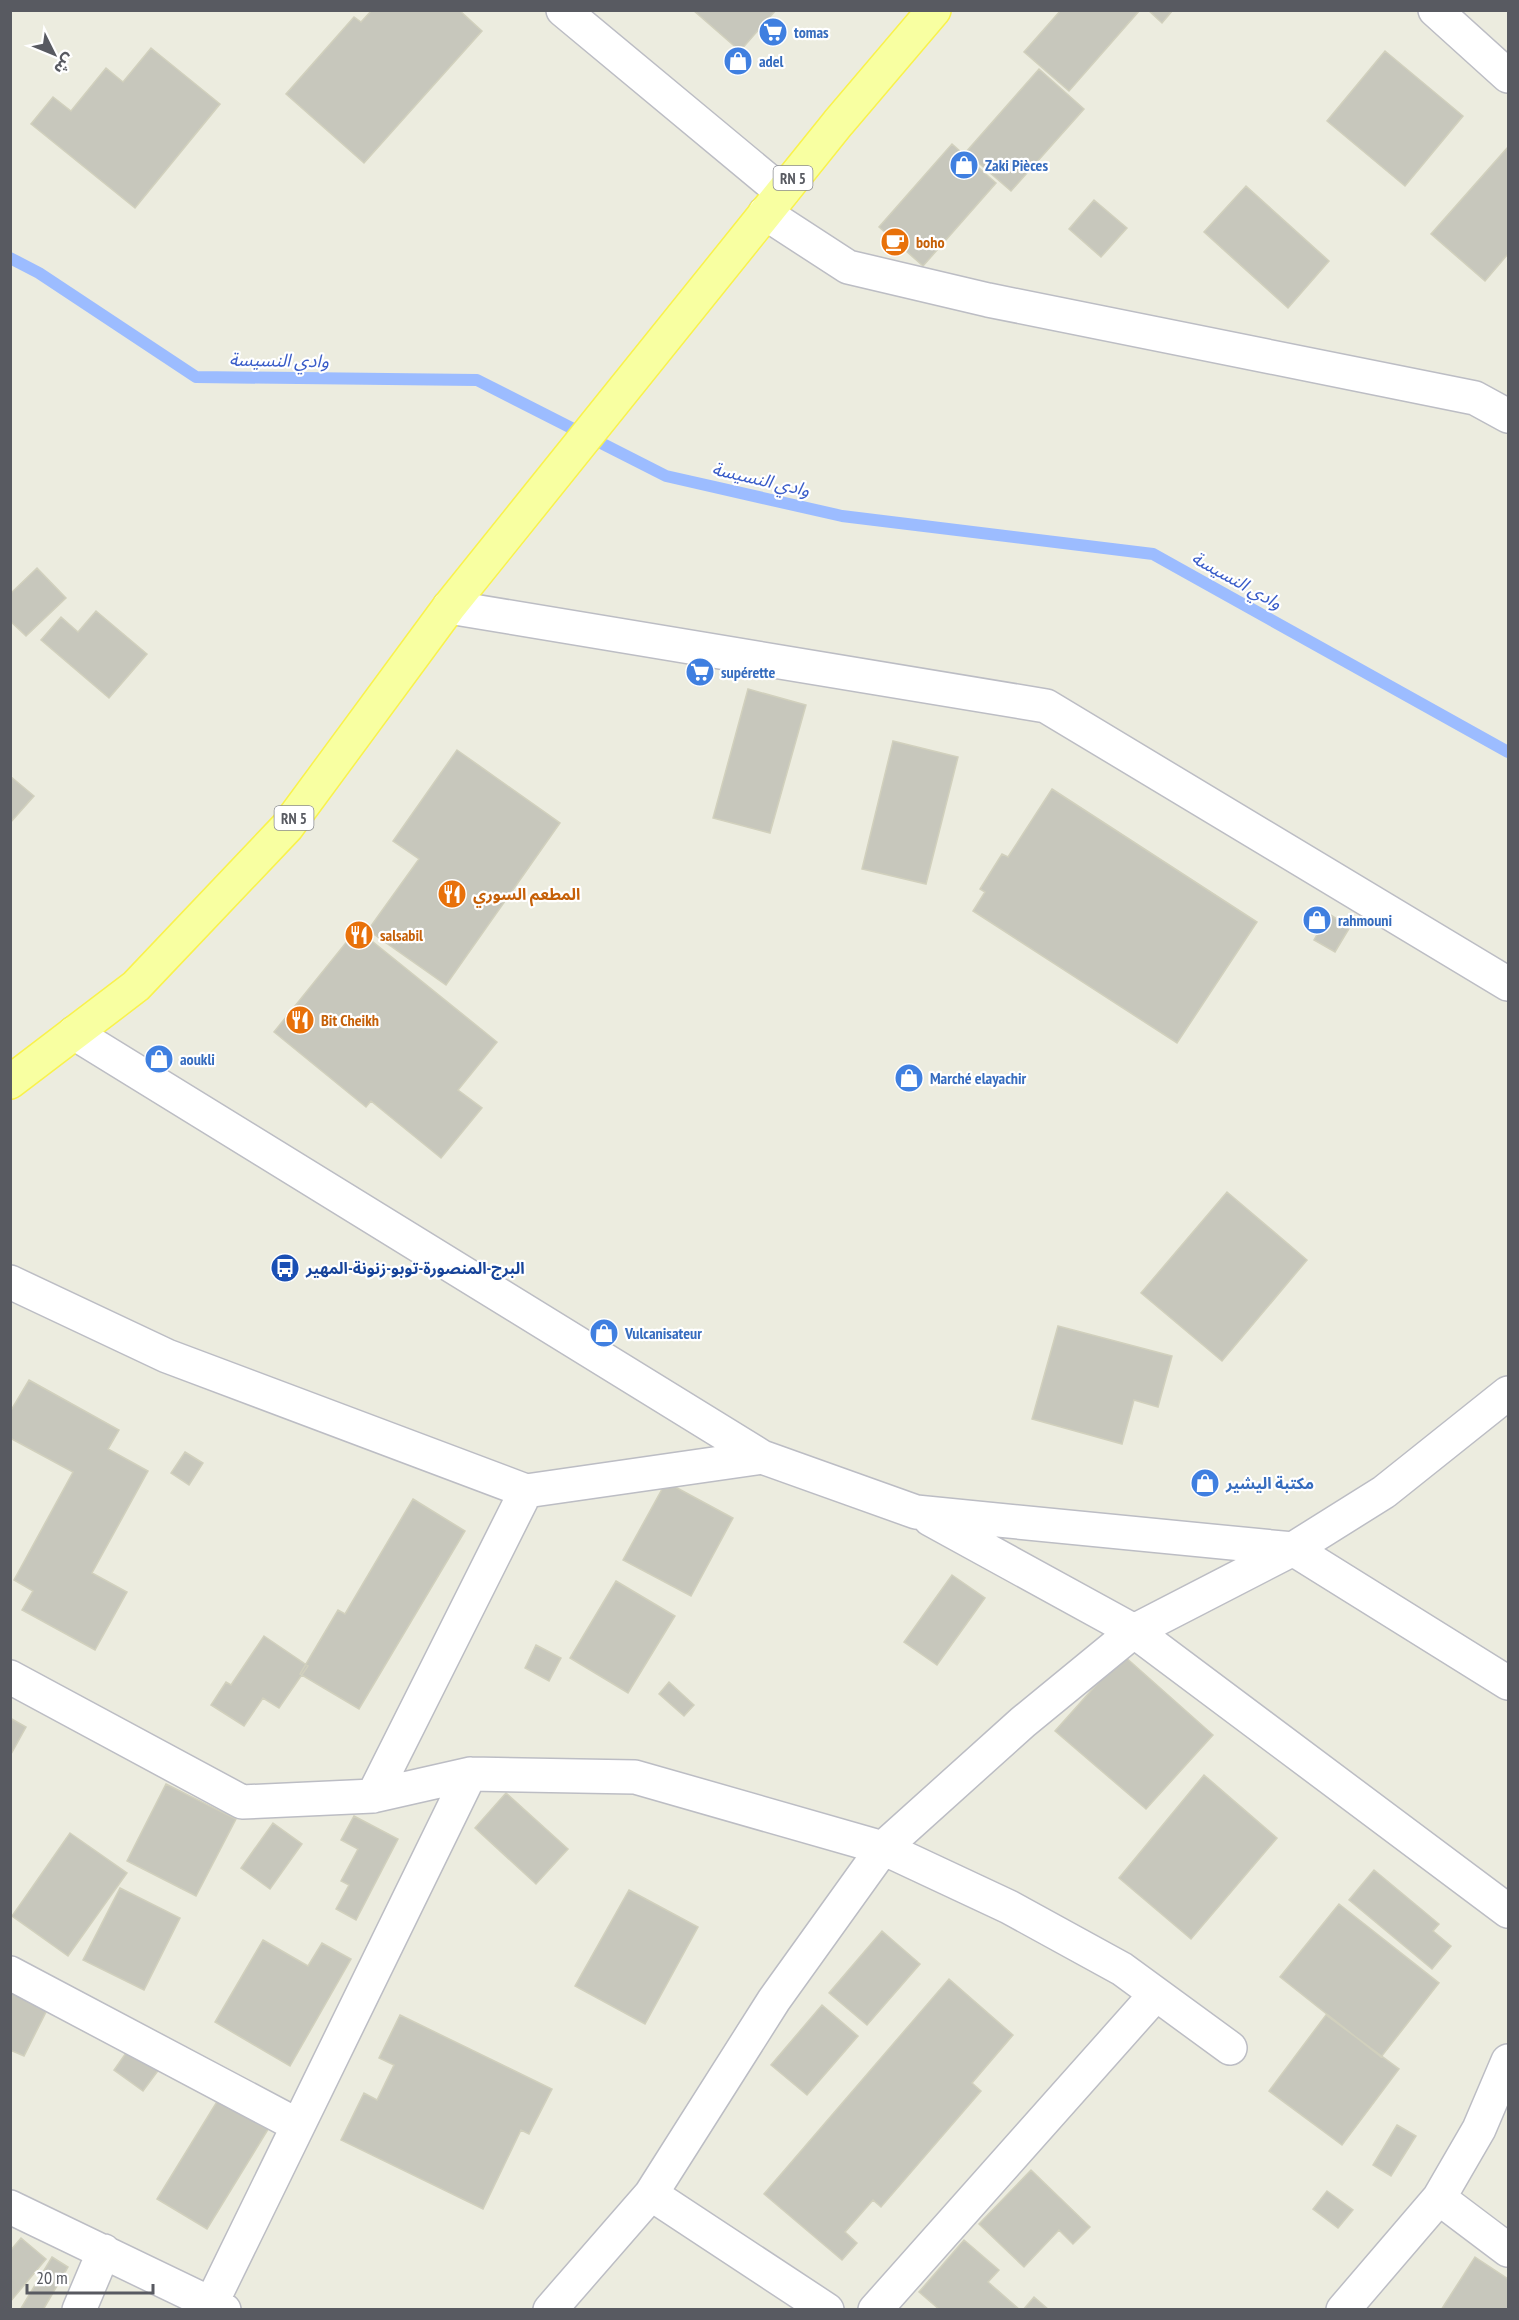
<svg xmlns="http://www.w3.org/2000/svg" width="1519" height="2320" font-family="'PT Sans Narrow','Noto Sans Arabic',sans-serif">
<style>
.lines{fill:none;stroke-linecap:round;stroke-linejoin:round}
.stream{stroke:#9cbcff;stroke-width:12}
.building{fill:#c7c7bc;stroke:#d1d0bd;stroke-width:1.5}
.minor-casing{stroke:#bcbdc4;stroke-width:36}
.major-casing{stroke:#f9f24c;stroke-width:36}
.minor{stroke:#fff;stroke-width:33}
.major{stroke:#f8ffa1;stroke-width:33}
.labels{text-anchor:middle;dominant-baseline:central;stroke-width:4.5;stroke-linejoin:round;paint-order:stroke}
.shield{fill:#fff;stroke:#8a8c90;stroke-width:1.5}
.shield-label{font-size:15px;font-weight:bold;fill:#585a61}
.shop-label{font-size:16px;font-weight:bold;fill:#366cbe;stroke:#fff;text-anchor:start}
.food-label{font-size:16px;font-weight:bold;fill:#c56008;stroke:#fff;text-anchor:start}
.transit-label{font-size:16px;font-weight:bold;fill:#164399;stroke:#fff;text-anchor:start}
.water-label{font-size:18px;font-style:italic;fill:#395cc8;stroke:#fff}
</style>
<rect width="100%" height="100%" fill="#ececdf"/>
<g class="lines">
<path class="stream" d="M10,258L39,273L196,377L477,380L666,476L842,516L1153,554L1508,752"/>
</g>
<path class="building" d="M372,10H459L482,31L364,163L286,94L354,17L361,22Z
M693,10H776L740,51Z
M1061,10H1140L1069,91L1024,52Z
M1148,10H1173L1162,23Z
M151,48L220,104L135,208L31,124L53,97L71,111L106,68L123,82Z
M1385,51L1463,116L1405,186L1327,121Z
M1039,69L1084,109L1011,191L966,152Z
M952,144L996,183L923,266L879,227Z
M1508,147V254L1485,281L1431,234Z
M1246,186L1329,261L1288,308L1204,232Z
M1094,200L1127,228L1101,257L1069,229Z
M37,568L66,598L26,636L10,621V594Z
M96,611L147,654L109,698L41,640L61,617L78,632Z
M748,689L806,705L770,833L713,818Z
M893,741L958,757L926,884L862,869Z
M457,750L560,823L446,985L368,930L419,859L393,841Z
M10,776L34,796L10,823Z
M1052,789L1257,922L1177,1043L973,911L985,892L980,889L1002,854L1008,857Z
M1329,914L1350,927L1335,952L1314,940Z
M357,929L497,1042L458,1090L482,1108L441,1158L371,1101L366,1107L274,1032Z
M1227,1192L1307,1260L1222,1361L1141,1293Z
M1058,1326L1172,1356L1158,1407L1134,1400L1122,1444L1032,1419Z
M29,1380L119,1430L108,1449L148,1471L92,1573L127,1592L95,1650L22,1610L33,1591L14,1580L73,1472L10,1438V1412Z
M185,1452L203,1463L189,1485L171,1473Z
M666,1482L733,1518L691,1596L623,1560Z
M413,1499L465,1531L359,1709L300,1674L338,1610L345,1614Z
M952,1575L985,1598L937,1665L904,1642Z
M616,1581L675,1616L628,1693L570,1658Z
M264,1636L308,1666L279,1708L263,1698L244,1726L211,1705L226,1682L231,1685Z
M536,1645L561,1658L549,1681L525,1668Z
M1123,1655L1213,1735L1146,1809L1055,1731Z
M669,1682L694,1705L684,1716L659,1694Z
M10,1718L26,1727L10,1756Z
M1204,1775L1277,1838L1191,1939L1119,1878Z
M166,1784L236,1819L196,1896L127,1861Z
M506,1793L568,1849L536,1884L475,1828Z
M354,1816L398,1839L356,1920L336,1909L349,1885L341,1881L358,1849L341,1840Z
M273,1823L302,1844L270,1889L241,1868Z
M70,1833L127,1873L68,1956L12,1916Z
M1374,1870L1439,1924L1433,1931L1451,1946L1432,1969L1349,1900Z
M120,1888L180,1918L144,1990L83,1960Z
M629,1890L698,1927L645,2024L575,1986Z
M1339,1904L1439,1983L1381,2057L1280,1977Z
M882,1931L920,1964L867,2025L829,1993Z
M263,1940L308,1966L322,1943L351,1959L290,2066L215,2022Z
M949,1979L1013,2035L972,2083L981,2091L881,2207L873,2200L845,2232L857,2243L842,2260L764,2194Z
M15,1986L50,2004L24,2056L10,2050V1995Z
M822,2005L858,2036L807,2095L771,2065Z
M400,2015L552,2089L529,2134L521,2130L483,2209L341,2140L364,2093L377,2100L394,2065L379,2058Z
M1326,2015L1399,2069L1342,2145L1269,2091Z
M133,2043L163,2064L143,2091L114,2070Z
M226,2087L275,2118L207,2229L157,2199Z
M1397,2125L1416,2136L1391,2176L1373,2165Z
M1031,2170L1090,2227L1073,2244L1059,2230L1024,2267L979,2224Z
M1327,2191L1353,2210L1338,2228L1313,2209Z
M21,2238L46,2259L10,2302V2251Z
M964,2240L999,2270L988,2282L1020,2310H940L919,2292Z
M52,2257L68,2267L43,2310H20Z
M1475,2257L1508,2279V2310H1441Z
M1034,2297L1049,2310H1023Z"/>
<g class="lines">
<g class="minor-casing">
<path id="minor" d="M563,10L782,192
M1435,10L1508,76
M765,213L848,267L988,300L1475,398L1508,416
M449,607L1046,706L1508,984
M74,1033L762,1457L916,1512L1293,1549L1384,1492L1508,1393
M10,1282L167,1356L526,1491L762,1457
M930,1519L1134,1631L1508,1911
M10,1677L242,1802L373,1796L470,1774L635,1777L883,1848L1009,1907L1122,1969L1230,2048
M373,1796L526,1491
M10,1973L297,2125
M651,2194L774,2000L883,1848L1023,1722L1134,1631L1293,1549L1508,1683
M1439,2198L1508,2250
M10,2207L224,2310
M212,2302L470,1774
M79,2310L104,2251
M550,2310L651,2194L827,2310
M875,2310L1156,1994
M1343,2310L1439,2198L1479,2129L1508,2061"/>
</g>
<g class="major-casing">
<path id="major" d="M10,1082L136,986L287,827L449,607L838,123L934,10"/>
</g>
<use href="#minor" class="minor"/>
<use href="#major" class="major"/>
</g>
<defs>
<g id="supermarket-disc" transform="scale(1.5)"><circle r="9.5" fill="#3f7fe0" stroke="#fff"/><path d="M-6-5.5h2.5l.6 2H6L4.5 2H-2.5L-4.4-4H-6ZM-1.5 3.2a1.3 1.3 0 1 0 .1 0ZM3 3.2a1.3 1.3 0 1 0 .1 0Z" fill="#fff"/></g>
<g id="shop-disc" transform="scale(1.5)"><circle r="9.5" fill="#3f7fe0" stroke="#fff"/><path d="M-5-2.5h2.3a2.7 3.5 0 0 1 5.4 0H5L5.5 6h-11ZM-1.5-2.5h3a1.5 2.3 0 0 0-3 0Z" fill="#fff"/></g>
<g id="cafe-disc" transform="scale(1.5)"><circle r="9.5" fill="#e8710a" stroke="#fff"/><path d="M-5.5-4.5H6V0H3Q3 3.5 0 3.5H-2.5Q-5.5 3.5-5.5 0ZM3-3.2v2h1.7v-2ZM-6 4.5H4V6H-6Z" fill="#fff"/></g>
<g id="restaurant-disc" transform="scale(1.5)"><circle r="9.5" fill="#e8710a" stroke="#fff"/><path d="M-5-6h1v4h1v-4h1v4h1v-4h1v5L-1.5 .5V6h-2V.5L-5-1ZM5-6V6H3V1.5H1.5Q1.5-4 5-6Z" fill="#fff"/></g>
<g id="bus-disc" transform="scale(1.5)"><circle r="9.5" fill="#1a4fb4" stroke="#fff"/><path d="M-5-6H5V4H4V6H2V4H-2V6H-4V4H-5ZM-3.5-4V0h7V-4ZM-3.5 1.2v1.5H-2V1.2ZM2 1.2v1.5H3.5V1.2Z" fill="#fff"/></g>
</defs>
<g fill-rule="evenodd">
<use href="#supermarket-disc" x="773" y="32"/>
<use href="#shop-disc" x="738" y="61"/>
<use href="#shop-disc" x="964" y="165"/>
<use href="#cafe-disc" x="895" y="242"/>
<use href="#supermarket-disc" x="700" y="672"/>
<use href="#restaurant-disc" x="452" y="894"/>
<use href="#shop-disc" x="1317" y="920"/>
<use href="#restaurant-disc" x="359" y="935"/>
<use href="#restaurant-disc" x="300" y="1020"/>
<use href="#shop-disc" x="159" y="1059"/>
<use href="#shop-disc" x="909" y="1078"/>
<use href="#bus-disc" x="285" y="1268"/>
<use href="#shop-disc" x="604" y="1333"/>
<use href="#shop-disc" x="1205" y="1483"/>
</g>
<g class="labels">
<g class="shield">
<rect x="773.5" y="166" width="39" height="24" rx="4.5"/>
<rect x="274.5" y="806" width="39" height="24" rx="4.5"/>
</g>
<g class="shield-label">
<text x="793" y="178">RN 5</text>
<text x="294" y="818">RN 5</text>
</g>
<g class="shop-label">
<text x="794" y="32">tomas</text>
<text x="759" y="61">adel</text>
<text x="985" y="165">Zaki Pièces</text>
<text x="721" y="672">supérette</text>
<text x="1338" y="920">rahmouni</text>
<text x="180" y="1059">aoukli</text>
<text x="930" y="1078">Marché elayachir</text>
<text x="625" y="1333">Vulcanisateur</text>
<text x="1226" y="1483">مكتبة اليشير</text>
</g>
<g class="food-label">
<text x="916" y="242">boho</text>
<text x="473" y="894">المطعم السوري</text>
<text x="380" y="935">salsabil</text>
<text x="321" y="1020">Bit Cheikh</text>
</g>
<g class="transit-label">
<text x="306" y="1268">البرج-المنصورة-توبو-زنونة-المهير</text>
</g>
<g class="water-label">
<text transform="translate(279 360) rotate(1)">وادي النسيسة</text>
<text transform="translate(761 479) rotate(13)">وادي النسيسة</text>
<text transform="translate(1237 580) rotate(29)">وادي النسيسة</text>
</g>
</g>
<rect width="1519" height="2320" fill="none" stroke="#585a61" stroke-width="24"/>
<g transform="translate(54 54) rotate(133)" stroke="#ffffff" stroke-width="4.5" paint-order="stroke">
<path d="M0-4.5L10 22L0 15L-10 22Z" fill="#585a61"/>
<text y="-9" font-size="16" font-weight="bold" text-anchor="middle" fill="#585a61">ش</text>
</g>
<path d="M27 2284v9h126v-9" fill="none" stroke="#585a61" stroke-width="3"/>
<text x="36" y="2284" font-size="18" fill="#585a61" stroke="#ffffff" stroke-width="4.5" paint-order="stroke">20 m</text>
</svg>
